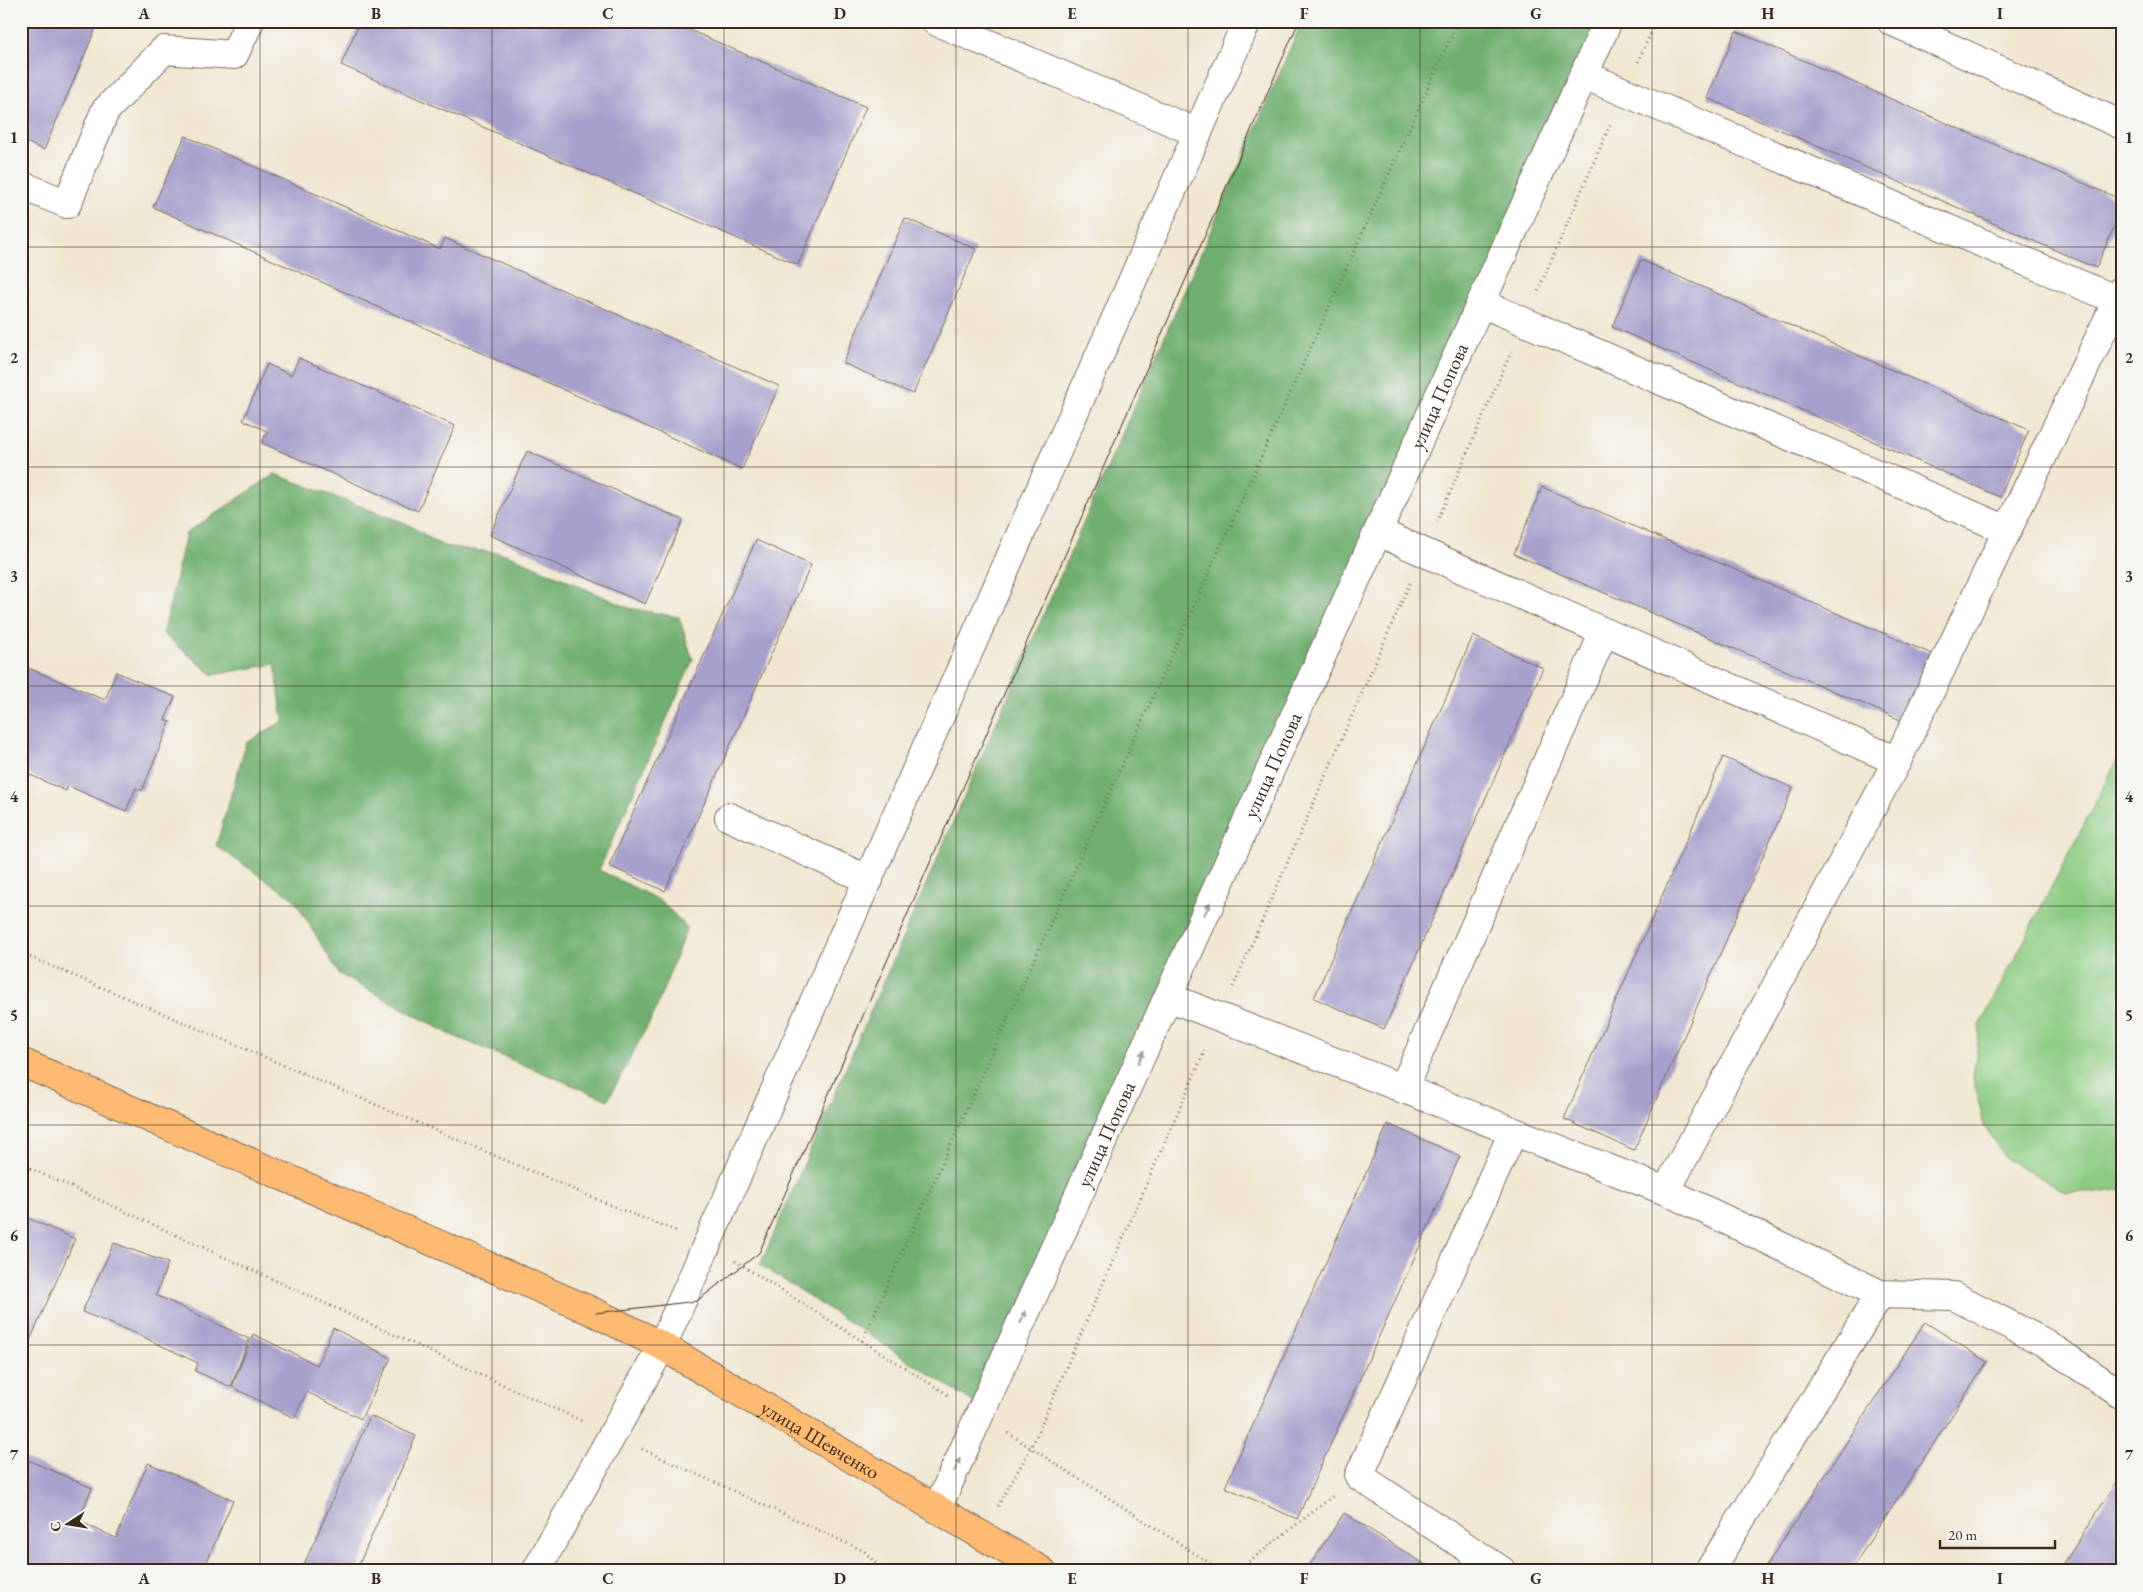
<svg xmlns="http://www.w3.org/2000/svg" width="2143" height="1592" font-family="'EB Garamond',serif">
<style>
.green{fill:#8bcb82;stroke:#637a50}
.forest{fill:#70af70;stroke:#566c47}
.building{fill:#a7a0cc}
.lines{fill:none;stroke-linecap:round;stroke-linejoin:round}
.minor-casing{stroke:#7b6c5d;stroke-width:30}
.major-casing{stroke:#7b6c5d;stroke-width:30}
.path{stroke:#7b6c5d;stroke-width:3;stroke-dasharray:1 4;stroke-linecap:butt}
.minor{stroke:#fff;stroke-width:28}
.major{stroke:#ffbb71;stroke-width:28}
.tram{stroke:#3b2a1e;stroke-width:1}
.oneway{fill:#a79f9a}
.grid{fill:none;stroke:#3b2a1e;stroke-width:1;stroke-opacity:0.55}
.labels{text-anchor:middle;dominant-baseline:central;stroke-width:4;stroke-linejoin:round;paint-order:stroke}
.street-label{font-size:20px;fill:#3b2a1e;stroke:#f6f6f2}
.neatline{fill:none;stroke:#3b2a1e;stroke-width:2}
.grid-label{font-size:16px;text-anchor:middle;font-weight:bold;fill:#3b2a1e}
</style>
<rect width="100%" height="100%" fill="#f6f6f2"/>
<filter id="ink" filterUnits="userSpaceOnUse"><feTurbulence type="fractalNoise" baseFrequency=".02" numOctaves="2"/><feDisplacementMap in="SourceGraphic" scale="10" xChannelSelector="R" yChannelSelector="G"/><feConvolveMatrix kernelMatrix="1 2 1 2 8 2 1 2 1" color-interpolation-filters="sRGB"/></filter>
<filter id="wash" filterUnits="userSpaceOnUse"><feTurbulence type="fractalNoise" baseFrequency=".0096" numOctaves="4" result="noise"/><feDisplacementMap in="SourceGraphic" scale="20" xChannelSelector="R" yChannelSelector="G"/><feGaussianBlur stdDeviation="1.12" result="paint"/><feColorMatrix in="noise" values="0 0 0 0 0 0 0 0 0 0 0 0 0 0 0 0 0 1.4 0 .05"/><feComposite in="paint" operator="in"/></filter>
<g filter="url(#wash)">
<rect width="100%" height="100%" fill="#f1e7d1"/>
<path class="green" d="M2122,751V1189L2105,1192H2067L2006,1159L1984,1125L1973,1078L1980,1025Z"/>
<path class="forest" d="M1302,21H1602L976,1404L760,1265Z
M275,474L408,524L443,546L507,554L629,608L679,617L693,660L599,870L661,901L687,927L655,1012L608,1100L451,1035L339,974L294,899L216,846L246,743L283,721L275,664L213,675L163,634L186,533Z"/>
<g id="blocks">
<path class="building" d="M21,21H99L44,150L21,140Z
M360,21H669L866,107L798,265L341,65Z
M1736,31L2122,200V209L2096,268L1707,98Z
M185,136L440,249L445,238L779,386L742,469L153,207Z
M905,218L976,249L913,394L843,363Z
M1641,260L2029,430L2000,497L1612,327Z
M299,358L455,426L418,511L262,443L267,431L243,420L267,364L291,375Z
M527,451L683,520L645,604L490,535Z
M1542,487L1932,654L1903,721L1514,554Z
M756,540L811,565L665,891L609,866Z
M1473,636L1543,668L1384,1029L1314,998Z
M21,665L105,700L116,672L175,697L165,720L170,722L142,791L136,788L126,811L68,786L66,791L28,774L21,789Z
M1723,757L1793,788L1634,1150L1564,1119Z
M1388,1124L1460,1156L1297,1519L1225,1487Z
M21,1215L75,1239L24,1354L21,1352Z
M114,1243L168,1263L156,1295L249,1339L231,1387L195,1371L198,1363L137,1334L82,1312Z
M1925,1322L1987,1362L1850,1571H1763Z
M333,1328L391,1358L361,1419L307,1392L294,1418L232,1387L253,1334L317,1365Z
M370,1416L416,1436L356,1571H301Z
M21,1457L92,1488L78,1521L116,1538L148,1463L233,1500L203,1571H21Z
M2122,1474V1571H2059Z
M1344,1513L1435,1571H1306Z
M738,1565L747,1571H735Z"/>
</g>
</g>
<g filter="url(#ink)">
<use href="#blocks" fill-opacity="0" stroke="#7b6c5d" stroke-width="1"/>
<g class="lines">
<g class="minor-casing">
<g id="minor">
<path d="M935,21L1198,133"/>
<path d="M1891,21L2122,125"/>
<path d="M1584,75L2117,300"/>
<path d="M21,185L67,204L105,111L164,50L234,55L250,21"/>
<path d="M1481,303L2007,530"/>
<path d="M1378,532L1897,761L2122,290"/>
<path d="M729,817L869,880"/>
<path d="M1168,997L1666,1191L1897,761"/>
<path d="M1403,1089L1604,632"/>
<path d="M1666,1191L1880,1294L1954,1296L2045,1343L2122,1395"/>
<path id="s1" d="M937,1509L1608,21"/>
<path d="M536,1571L662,1346L1247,21"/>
<path d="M1502,1571L1359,1476L1513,1132"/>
<path d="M1709,1571L1880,1294"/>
</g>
</g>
<g class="major-casing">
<g id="major">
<path id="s2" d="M21,1062L596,1313L662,1346L1042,1571"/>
</g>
</g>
<path class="path" d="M1638,62L1656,21
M1538,291L1611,123
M1437,522L1511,352
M21,953L622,1210L676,1231
M1233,987L1410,583
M21,1164L582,1421
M735,1261L950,1396
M862,1341L1458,21
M1008,1433L1222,1571
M642,1449L864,1551L883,1571
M998,1506L1031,1448L1206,1048
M958,1571L964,1563
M1237,1571L1333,1496"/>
<use href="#minor" class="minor"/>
<use href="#major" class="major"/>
<path class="tram" d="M596,1313L697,1301L759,1253L1299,21"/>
</g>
<defs><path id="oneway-solid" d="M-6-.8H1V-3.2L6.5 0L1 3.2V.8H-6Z" transform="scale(1.25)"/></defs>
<g class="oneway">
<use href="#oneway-solid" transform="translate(1207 909) rotate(-66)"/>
<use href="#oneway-solid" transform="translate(1141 1057) rotate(-66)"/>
<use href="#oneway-solid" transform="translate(1023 1317) rotate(-66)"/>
<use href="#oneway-solid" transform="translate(957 1465) rotate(-66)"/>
</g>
</g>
<path class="grid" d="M260,21V1571M492,21V1571M724,21V1571M956,21V1571M1188,21V1571M1420,21V1571M1652,21V1571M1884,21V1571M21,247H2122M21,467H2122M21,686H2122M21,906H2122M21,1125H2122M21,1345H2122"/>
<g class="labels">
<g class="street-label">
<text stroke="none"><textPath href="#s1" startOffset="1221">улица Попова</textPath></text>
<text stroke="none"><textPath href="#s1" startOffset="816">улица Попова</textPath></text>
<text stroke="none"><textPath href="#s1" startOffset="411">улица Попова</textPath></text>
<text stroke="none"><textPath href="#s2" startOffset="885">улица Шевченко</textPath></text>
</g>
</g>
<rect width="2143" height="1592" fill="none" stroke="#f6f6f2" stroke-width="55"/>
<g transform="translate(68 1524) rotate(258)" stroke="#f6f6f2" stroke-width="4" paint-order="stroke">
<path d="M0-4L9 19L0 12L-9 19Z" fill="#3b2a1e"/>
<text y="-8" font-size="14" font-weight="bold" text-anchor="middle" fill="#3b2a1e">С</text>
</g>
<path d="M1940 1540v8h115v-8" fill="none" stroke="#3b2a1e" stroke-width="2.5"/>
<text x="1948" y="1540" font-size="15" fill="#3b2a1e" stroke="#f6f6f2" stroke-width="4" paint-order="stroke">20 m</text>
<rect x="28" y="28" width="2088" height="1536" class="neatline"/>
<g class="grid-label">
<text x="144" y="19">A</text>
<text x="376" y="19">B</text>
<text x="608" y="19">C</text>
<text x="840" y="19">D</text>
<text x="1072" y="19">E</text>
<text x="1304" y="19">F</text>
<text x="1536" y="19">G</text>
<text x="1768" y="19">H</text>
<text x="2000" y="19">I</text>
<text x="14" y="143">1</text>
<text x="2129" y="143">1</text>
<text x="14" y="363">2</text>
<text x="2129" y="363">2</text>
<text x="14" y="582">3</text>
<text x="2129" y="582">3</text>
<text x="14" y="802">4</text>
<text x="2129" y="802">4</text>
<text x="14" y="1021">5</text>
<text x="2129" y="1021">5</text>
<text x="14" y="1241">6</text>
<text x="2129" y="1241">6</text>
<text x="14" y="1460">7</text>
<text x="2129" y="1460">7</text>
<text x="144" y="1584">A</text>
<text x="376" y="1584">B</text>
<text x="608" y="1584">C</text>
<text x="840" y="1584">D</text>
<text x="1072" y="1584">E</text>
<text x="1304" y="1584">F</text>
<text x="1536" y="1584">G</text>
<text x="1768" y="1584">H</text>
<text x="2000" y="1584">I</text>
</g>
</svg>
